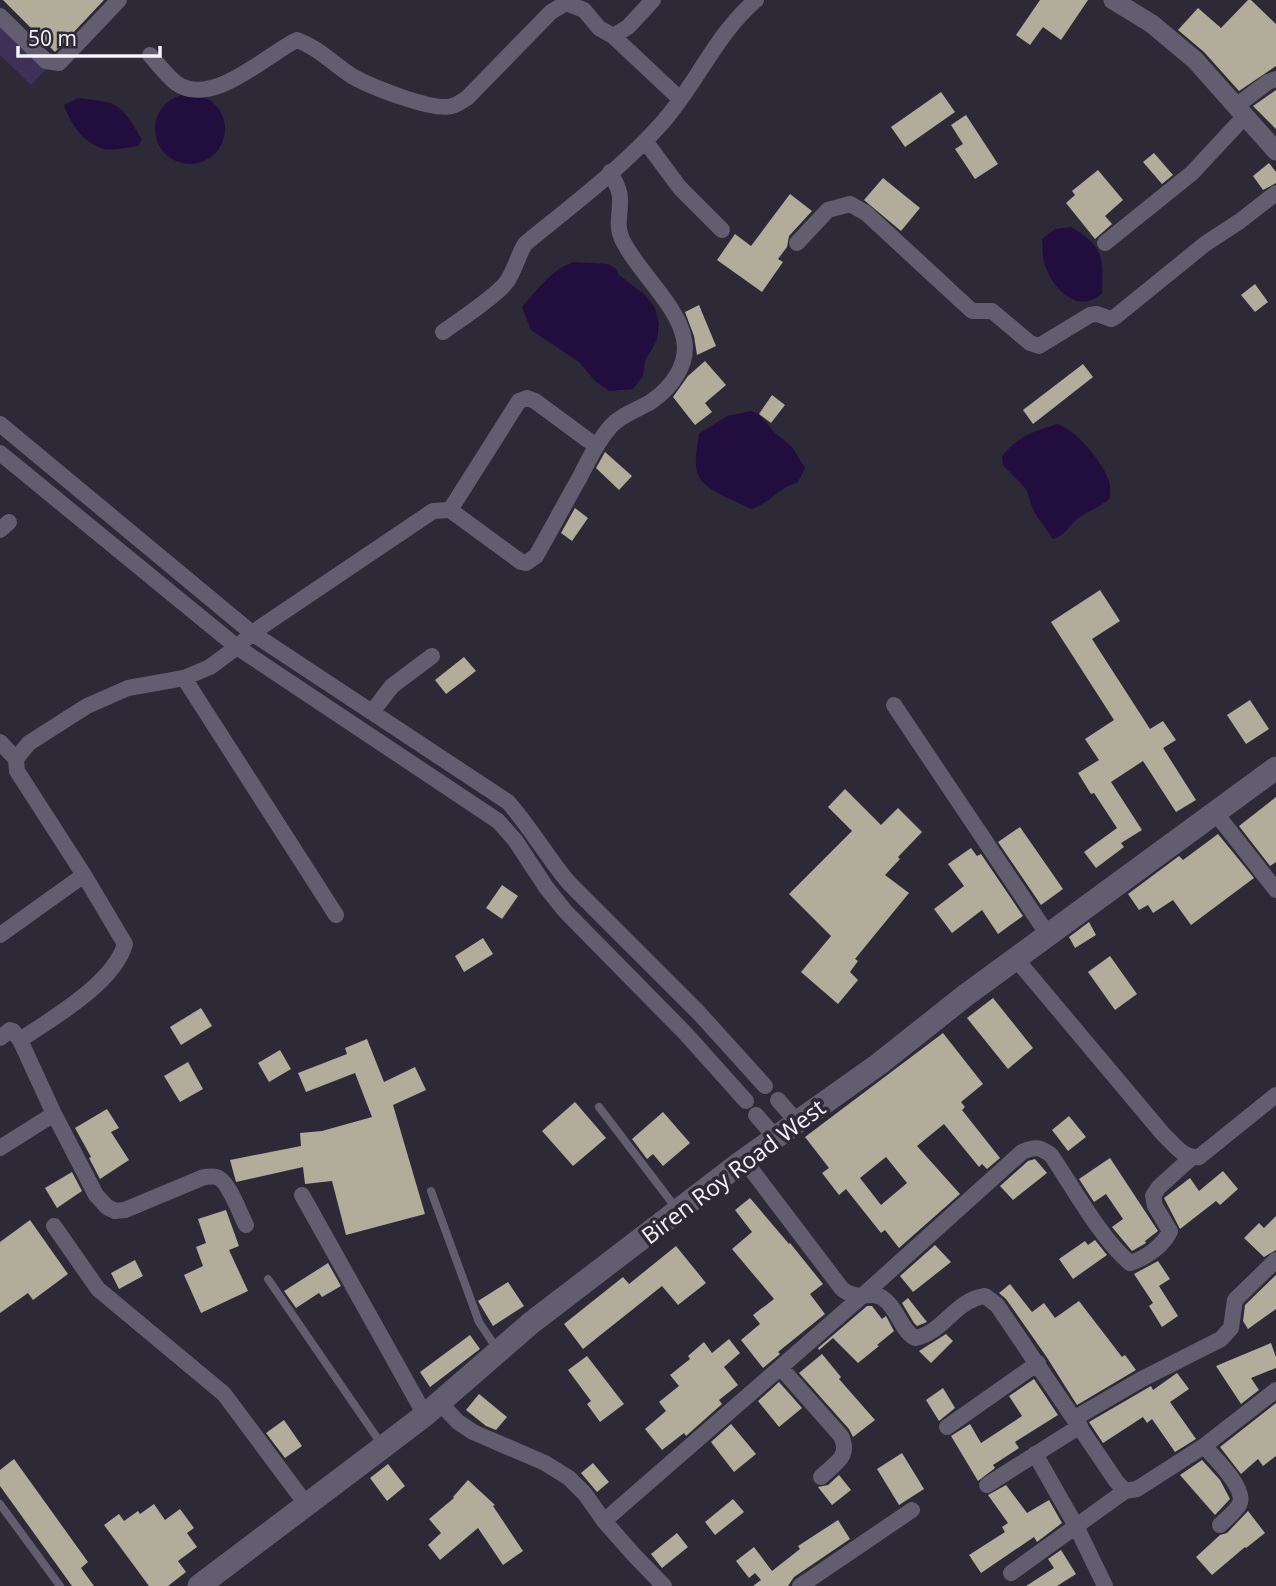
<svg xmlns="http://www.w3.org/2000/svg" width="1276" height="1586" font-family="'Open Sans',sans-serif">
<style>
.green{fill:#3d3158}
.water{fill:#220d3f}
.building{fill:#b2ad9a;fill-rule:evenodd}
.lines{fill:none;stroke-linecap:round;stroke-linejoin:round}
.service{stroke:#625e6f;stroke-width:8}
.minor{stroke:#625e6f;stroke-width:16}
.tertiary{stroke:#625e6f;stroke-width:19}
.secondary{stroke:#625e6f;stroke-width:23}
.labels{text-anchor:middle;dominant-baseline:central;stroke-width:7;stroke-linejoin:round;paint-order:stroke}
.street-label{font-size:23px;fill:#f5f3fd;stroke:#2d2937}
</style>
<rect width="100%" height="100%" fill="#2d2937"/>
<path class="green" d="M0,19L49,66L31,85L0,55Z"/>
<path class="water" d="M155 129a35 35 0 1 1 70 0a35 35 0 1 1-70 0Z
M78,98C122,103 119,103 142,139L138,146C128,147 114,151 104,149C83,143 71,124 64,105Z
M1071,227C1105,248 1103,257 1102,293C1078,317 1050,286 1044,262C1042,255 1043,246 1042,239L1055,229Z
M574,262L608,264L615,268L619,275L645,295L655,308L659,323L657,340L645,361L643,376L633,389L609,391L596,382L579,362L531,330L522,307C537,290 552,269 574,262Z
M751,411L759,414L774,432L792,447L805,468L798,482C777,489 771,502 751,509C735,500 706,492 698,475C693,464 698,445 699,434L727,416Z
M1057,424C1076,429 1103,463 1109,481C1111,486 1110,493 1110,498C1100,507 1091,510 1080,517C1069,524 1066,536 1053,539L1034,512L1026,489L1003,465L1002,457C1016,437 1035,431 1057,424Z"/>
<path class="building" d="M3,0H104L55,52Z
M1040,0H1088L1061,40L1043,27L1030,45L1016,35Z
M1248,0H1251L1276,24V66L1239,91L1204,52L1178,30L1198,8L1221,28Z
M1276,90V129L1253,106Z
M941,92L955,112L905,147L891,127Z
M966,115L998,164L975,179L955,149L963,144L951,125Z
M1154,153L1173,175L1162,184L1143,162Z
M1269,163L1276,172V183L1263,190L1253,176Z
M1098,170L1123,200L1105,216L1112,224L1095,239L1066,203L1075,195L1072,191Z
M883,178L920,208L901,231L864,200Z
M790,194L812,211L789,236L787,247L778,259L783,262L762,292L717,260L735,234L751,246Z
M1255,284L1268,302L1255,312L1241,295Z
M699,305L716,346L697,355L694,336L685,312Z
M705,361L726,385L705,403L712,412L695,425L673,397L688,376Z
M1083,364L1093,377L1033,424L1023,410Z
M772,395L785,405L771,423L759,414Z
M605,452L632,476L619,490L596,468Z
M575,508L588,518L572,541L561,533Z
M1100,590L1120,621L1092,639L1150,729L1163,721L1176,740L1163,748L1196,800L1176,812L1143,761L1111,782L1142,830L1121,843L1124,847L1096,868L1084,852L1117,828L1094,793L1091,794L1078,773L1099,760L1085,739L1114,720L1051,622Z
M464,657L476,671L446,694L435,680Z
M1250,700L1269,729L1246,744L1227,715Z
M845,789L881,825L898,808L922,832L898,857L900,859L885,875L909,893L855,959L858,961L850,972L858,980L838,1004L801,972L831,936L789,894L852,831L828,807Z
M1276,797V862L1270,866L1239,826Z
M1020,827L1063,889L1041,905L998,842Z
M1218,834L1254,878L1191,925L1173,900L1153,913L1148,905L1139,910L1128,894L1179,856L1183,860Z
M971,848L977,856L981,854L1023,916L998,934L982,910L952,933L934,909L964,886L948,864Z
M502,885L518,896L502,919L486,908Z
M1089,922L1096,935L1075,948L1069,937Z
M483,938L493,954L464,972L455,956Z
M1110,956L1137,994L1115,1010L1088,972Z
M993,998L1033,1048L1008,1069L967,1018Z
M201,1008L212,1026L181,1045L170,1027Z
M943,1033L983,1084L961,1102L965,1107L962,1110L1000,1158L987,1169L982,1164L979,1167L944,1124L917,1146L960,1194L899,1248L885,1230L881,1233L846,1189L839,1195L822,1173L829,1168L805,1137ZM886,1157L907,1183L881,1205L860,1178Z
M367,1039L384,1082L415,1067L426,1090L393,1105L425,1214L346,1235L332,1181L305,1184L303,1167L236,1182L230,1160L301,1146L300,1133L322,1131L372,1117L355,1073L306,1092L298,1073L347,1054L345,1048Z
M280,1050L291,1069L269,1082L258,1063Z
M188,1062L203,1089L180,1102L164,1076Z
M575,1102L606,1138L573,1166L542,1131Z
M107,1109L119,1128L111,1132L129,1160L100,1179L89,1158L91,1157L75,1128Z
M663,1112L690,1143L663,1166L653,1154L647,1159L632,1139Z
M1069,1116L1086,1137L1068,1151L1052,1130Z
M1110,1158L1158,1231L1145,1241L1146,1243L1132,1251L1112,1227L1123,1219L1106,1194L1094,1202L1079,1179Z
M1035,1159L1047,1173L1013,1200L1000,1186L1028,1161Z
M1223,1171L1238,1189L1220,1205L1216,1201L1180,1229L1164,1198L1190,1178L1199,1191Z
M72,1172L82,1191L57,1208L45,1188Z
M750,1198L789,1244L790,1243L823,1284L810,1294L825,1314L778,1352L780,1354L763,1368L741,1340L760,1324L753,1315L774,1299L732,1249L752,1232L735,1210Z
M226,1210L239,1246L229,1250L248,1291L201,1313L184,1275L203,1266L196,1247L206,1243L198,1219Z
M1276,1216V1250L1264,1257L1244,1238L1259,1223L1264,1228Z
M30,1220L68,1274L33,1300L28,1293L0,1313V1242Z
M1095,1240L1107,1255L1073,1279L1059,1259L1085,1241L1088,1245Z
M935,1245L951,1262L913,1292L900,1276Z
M676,1246L706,1283L678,1305L662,1286L583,1349L564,1324L623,1277L629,1284Z
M135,1260L143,1276L119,1289L111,1273Z
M1158,1261L1170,1279L1159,1286L1178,1316L1162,1327L1149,1306L1153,1303L1134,1274Z
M328,1263L341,1286L322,1297L319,1293L296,1308L284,1291Z
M1276,1275V1309L1248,1329L1243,1321L1245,1305Z
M508,1282L524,1306L493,1326L478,1301Z
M1010,1284L1032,1312L1044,1303L1055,1318L1079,1301L1122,1357L1125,1355L1136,1370L1077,1405L1046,1356L1006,1299L999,1293Z
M908,1298L927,1322L917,1326L914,1323L902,1303Z
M867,1306H872L882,1319L886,1316L894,1331L877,1345L879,1346L858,1363L833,1338L819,1350L818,1348Z
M946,1334L953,1341L931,1363L919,1351Z
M470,1335L480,1349L430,1387L420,1372Z
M729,1339L740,1353L724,1367L738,1385L719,1400L722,1404L686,1436L684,1433L662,1450L645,1429L666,1411L659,1402L679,1386L670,1375L690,1359L688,1356L704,1342L712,1353Z
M1271,1343L1276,1357V1368L1251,1378L1259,1390L1241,1404L1216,1366Z
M822,1354L841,1377L839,1379L875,1420L853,1437L849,1429L799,1373Z
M587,1356L624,1404L600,1422L587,1404L591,1401L568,1370Z
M1177,1373L1189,1389L1170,1402L1196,1439L1175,1452L1152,1419L1147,1423L1143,1417L1103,1443L1089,1422L1151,1386L1153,1390Z
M1034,1379L1058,1415L1015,1442L1019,1448L993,1465L995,1468L978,1481L951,1436L970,1424L981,1443L1022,1416L1009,1396Z
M779,1382L802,1408L779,1427L758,1401Z
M943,1388L955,1408L939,1421L926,1400Z
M479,1394L507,1417L496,1430L486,1426L466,1410Z
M1276,1403V1456L1263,1466L1258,1459L1241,1474L1220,1447Z
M284,1420L302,1446L285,1458L266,1433Z
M731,1424L756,1454L734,1472L711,1442Z
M902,1453L924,1489L899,1505L877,1469Z
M14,1459L88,1562L81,1568L94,1586H72L0,1486V1470Z
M1202,1460L1220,1480L1230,1499L1215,1515L1180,1475Z
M593,1463L609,1482L597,1492L581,1473Z
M388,1464L405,1486L387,1501L370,1478Z
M839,1475L851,1490L832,1505L818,1487L828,1485Z
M468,1480L495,1505L493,1506L523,1551L503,1565L478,1528L440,1560L428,1545L441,1533L429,1519L454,1498L453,1497Z
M1006,1485L1027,1513L1049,1500L1062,1523L1037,1542L1034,1537L981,1573L969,1555L1005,1532L1002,1527L1008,1523L988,1495Z
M733,1499L744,1512L715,1535L705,1522Z
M154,1504L165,1520L180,1509L194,1528L187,1533L197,1547L178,1561L186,1572L168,1586H149L104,1525L119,1514L124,1521L138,1511L140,1514Z
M1248,1511L1265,1533L1246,1548L1245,1547L1212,1575L1196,1557L1220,1535L1227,1533Z
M838,1520L850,1539L794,1577L788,1586H753L761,1580L755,1573L749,1578L736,1561L754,1547L772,1571L800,1549L798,1546Z
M677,1533L688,1547L662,1568L651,1554Z
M1061,1550L1076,1574L1057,1586H1026L1054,1568L1048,1559Z"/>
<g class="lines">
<path class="service" d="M599,1107L676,1208
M431,1191L479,1322L497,1349
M268,1279L382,1445
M0,1504L60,1586"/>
<path class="minor" d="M0,16L46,61L59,63L119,0
M613,36L680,99
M150,55C158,64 166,75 176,83C212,109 267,54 297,40C319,48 333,64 352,76C369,86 434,112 452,106C457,105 462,101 467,98L551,12L566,3L584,10L599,28L613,36L628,27L653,0
M1236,106L1268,82L1276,79
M645,141L680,188L722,230
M797,243L828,210L850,204L866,213L972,311H992L1030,343L1039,346L1090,315L1097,314L1111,319L1115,317L1205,244L1240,221L1276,193
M1105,243L1192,173L1245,116
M443,332C461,319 492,299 505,284C514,274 517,257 525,244C571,206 622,168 662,123C696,85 716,34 756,0
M0,424L252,633L508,802C531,828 547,857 569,883L698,1012L765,1086
M0,453L237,647L498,821L515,840L546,887L565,911L686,1034L746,1101
M450,510L519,401L527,398L535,401L596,446
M0,530L9,522
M184,678L336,915
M894,705L1048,935
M372,712L392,686L432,656
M0,742L16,759
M1214,811L1276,890
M84,875L125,944C114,983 53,1018 20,1040L54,1114L96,1195L107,1207L115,1211L125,1210L204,1177C207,1177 213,1176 216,1177C228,1179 240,1214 246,1225
M0,935L84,875L17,771L16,759L29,743L87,706L128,688L184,678L210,667L237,647L252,633L433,511L450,510L521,562L526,563L536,556C551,530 565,503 580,477C589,459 598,441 611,426C622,414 638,410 652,401C672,387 689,364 684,339C678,305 636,270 622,239C616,226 620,216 620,202C621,191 615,182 610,172
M1016,959L1163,1134C1174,1144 1183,1159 1199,1157L1276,1095
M0,1038L10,1030L13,1031L20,1040
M778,1100L798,1123
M756,1115L776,1138
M0,1148L54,1114
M744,1160L842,1289C860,1303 871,1289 884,1299C898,1309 900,1329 915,1338C943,1333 955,1300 985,1296L997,1305L1116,1481L1125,1491L1137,1489L1204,1446L1276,1390
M302,1195L425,1415
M54,1226L98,1289L224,1394L306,1504
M781,1368L841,1436C851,1457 835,1463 821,1477
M439,1402L458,1422L473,1432L545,1463L569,1478L585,1494L604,1521L634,1555L664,1586
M1075,1418L1142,1379L1221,1339L1231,1328L1235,1300L1276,1260
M947,1427L1038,1363
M1204,1446C1214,1457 1248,1490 1239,1505C1235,1512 1226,1519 1220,1525
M1035,1454L1076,1526L1105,1586
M987,1485L1080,1426
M604,1521L861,1297L1022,1152C1035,1146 1040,1147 1051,1155C1073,1187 1101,1239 1130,1263C1146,1258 1163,1246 1170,1231L1155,1206L1153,1196L1159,1187L1191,1158
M1011,1573L1125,1491
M800,1586L912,1510"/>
<path class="tertiary" d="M1113,0L1152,24L1195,60L1276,151"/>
<path class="secondary" d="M199,1586L383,1447L425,1415L531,1323L744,1160L879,1064L966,995L1276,768"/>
</g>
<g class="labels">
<g class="street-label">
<text transform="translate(733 1171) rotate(-37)">Biren Roy Road West</text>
</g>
</g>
<path d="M18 46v10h142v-10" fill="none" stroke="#f5f3fd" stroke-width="3.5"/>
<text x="28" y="46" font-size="21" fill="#f5f3fd" stroke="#2d2937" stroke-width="5" paint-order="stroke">50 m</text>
</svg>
